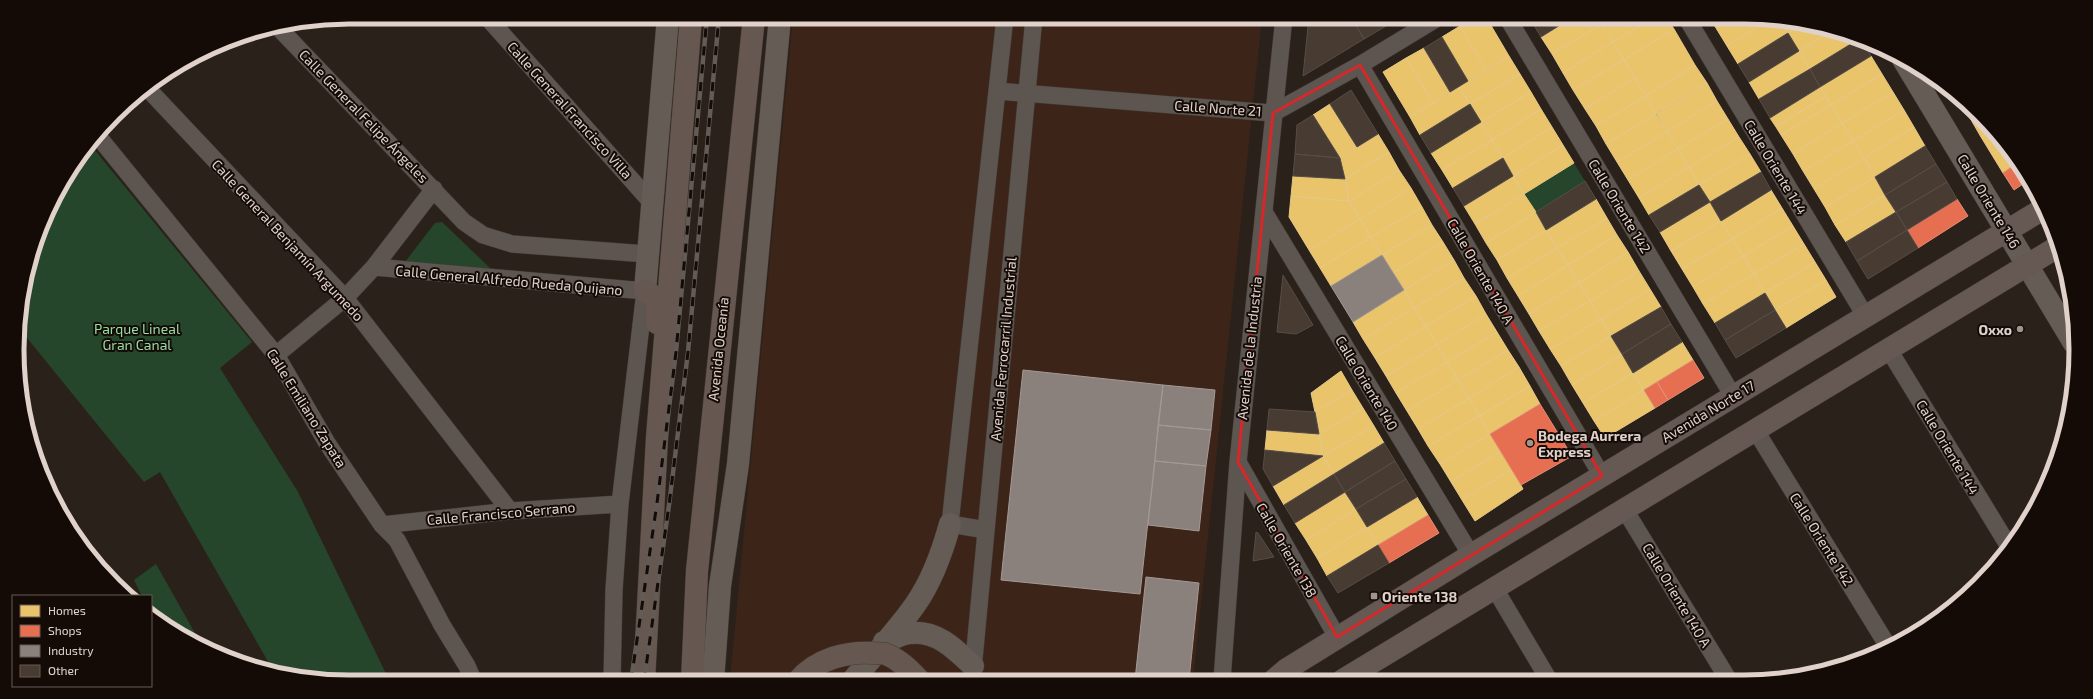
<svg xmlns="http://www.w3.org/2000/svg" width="2093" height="699" font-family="'Exo 2',sans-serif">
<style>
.built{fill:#3c2518}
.green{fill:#26462b}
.homes{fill:#e9c46a;stroke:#e6c887}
.shops{fill:#e76f51;stroke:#e58d76}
.industry{fill:#8a817c;stroke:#a49994}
.building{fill:#483b31;stroke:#564d48}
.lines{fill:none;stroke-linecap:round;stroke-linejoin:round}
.street-casing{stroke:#443b36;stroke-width:18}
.secondary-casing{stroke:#443b36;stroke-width:23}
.primary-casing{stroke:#443b36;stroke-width:23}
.highway-casing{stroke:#443b36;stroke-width:23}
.street{stroke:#5d5550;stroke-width:17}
.secondary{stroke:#665c56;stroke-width:22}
.primary{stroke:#665852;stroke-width:22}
.highway{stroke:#675751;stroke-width:22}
.rail-casing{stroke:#625b56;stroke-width:4.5}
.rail{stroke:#140b07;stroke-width:3;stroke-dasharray:9;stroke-linecap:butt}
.highway-bridge-casing{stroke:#443b36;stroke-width:23;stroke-linecap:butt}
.highway-bridge{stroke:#675751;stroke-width:22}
.marked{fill:none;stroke:#d62828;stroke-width:3;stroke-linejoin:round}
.poi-dot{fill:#a1948d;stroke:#140b07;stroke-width:1.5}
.labels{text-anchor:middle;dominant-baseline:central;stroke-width:4;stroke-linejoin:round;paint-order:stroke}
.street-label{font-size:14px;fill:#e0d2cb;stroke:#140b07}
.park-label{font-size:14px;fill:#94dea1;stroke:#140b07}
.poi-label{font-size:14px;font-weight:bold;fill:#e0d2cb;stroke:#140b07;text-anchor:start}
.rim{fill:none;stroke:#e0d2cb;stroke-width:5}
</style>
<rect width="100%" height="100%" fill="#2b211b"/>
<path class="built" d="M793,17H1262L1193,680L730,681Z"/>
<path class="green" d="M89,143L252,342L220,368L298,492L390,682H349L274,672L160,472L144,482L19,328L20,306L51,202Z
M1574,163L1585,181L1536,212L1524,194Z
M442,222L491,269L405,262L435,223Z
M156,564L200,642L165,626L151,615V596H142L134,580Z"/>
<path class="homes" d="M1474,17H1486L1509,56L1486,70L1460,26Z
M1574,17H1598L1602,24L1552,54L1541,37Z
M1598,17H1613L1602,24Z
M1613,17H1655L1613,42L1602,24Z
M1655,17H1666L1674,29L1624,60L1613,42Z
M1709,17H1734L1716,28Z
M1734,17H1744L1769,20L1727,46L1716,28Z
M1769,20L1781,22L1788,33L1738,64L1727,46Z
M1781,22L1802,25L1788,33Z
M1602,24L1613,42L1563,73L1552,54Z
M1802,25L1829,28L1833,30L1799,51L1788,33Z
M1460,26L1486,70L1468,81L1442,37Z
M1674,29L1695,65L1646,96L1624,60Z
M1833,30L1859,39L1810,69L1799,51Z
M1613,42L1624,60L1573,90L1563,73Z
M1424,48L1450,92L1433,103L1406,58Z
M1799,51L1810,69L1759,99L1749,82Z
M1509,56L1520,74L1470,104L1459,87Z
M1871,56L1882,74L1831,105L1820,87Z
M1406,58L1433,103L1410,117L1383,72Z
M1624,60L1635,78L1585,109L1573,90Z
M1695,65L1707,83L1656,114L1646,96Z
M1520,74L1531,92L1481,122L1470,104Z
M1882,74L1893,92L1842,123L1831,105Z
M1635,78L1646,96L1596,126L1585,109Z
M1707,83L1717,101L1667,132L1657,114Z
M1459,87L1470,104L1420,135L1410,117Z
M1820,87L1826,96L1776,127L1770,118Z
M1531,92L1541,109L1492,140L1481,122Z
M1893,92L1904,110L1853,141L1842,123Z
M1646,96L1656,114L1606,144L1596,126Z
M1826,96L1831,105L1781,135L1776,127Z
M1961,100L1976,114L1970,118L1959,101Z
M1717,101L1728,119L1678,149L1667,132Z
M1330,104L1357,147L1340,158L1313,115Z
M1831,105L1842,123L1793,154L1781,135Z
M1541,109L1552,127L1503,158L1492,140Z
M1904,110L1914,127L1864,158L1853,141Z
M1656,114L1667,132L1617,162L1606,144Z
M1976,114L1993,130L1981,137L1970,118Z
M1728,119L1739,137L1689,167L1678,149Z
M1481,122L1492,140L1442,170L1431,153Z
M1842,123L1853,141L1803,171L1793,154Z
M1552,127L1563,145L1513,176L1503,158Z
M1914,127L1925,146L1875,177L1864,158Z
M1993,130L2005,147L1992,155L1981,137Z
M1667,132L1678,149L1628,180L1617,162Z
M1378,134L1389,152L1345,179L1340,158Z
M1739,137L1750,154L1699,185L1689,167Z
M1492,140L1503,158L1453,188L1442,170Z
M1853,141L1864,158L1814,189L1803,171Z
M1563,145L1574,163L1524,194L1513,176Z
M2005,147L2017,163L2003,173L1992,155Z
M1678,149L1689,167L1639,198L1628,180Z
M1389,152L1399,170L1349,201L1345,179Z
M1750,154L1761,172L1710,202L1699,185Z
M1864,158L1875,177L1825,207L1814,189Z
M1689,167L1699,185L1649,215L1639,198Z
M1399,170L1411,188L1360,219L1349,201Z
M1293,176L1345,179L1349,201L1291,196Z
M1513,176L1524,194L1475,224L1464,206Z
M1875,177L1885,195L1835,225L1825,207Z
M1411,188L1422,207L1371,237L1360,219Z
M1771,190L1782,208L1732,239L1721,221Z
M1524,194L1536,212L1486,243L1475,224Z
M1885,195L1896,212L1846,242L1835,225Z
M1291,196L1349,201L1360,219L1309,250L1289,217Z
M1596,199L1607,218L1557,248L1546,230Z
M1710,202L1721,221L1671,251L1660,232Z
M1422,207L1432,225L1382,255L1371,237Z
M1782,208L1793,226L1743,256L1732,239Z
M1536,212L1546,230L1497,260L1486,243Z
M1607,218L1617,235L1568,265L1557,248Z
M1360,219L1371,237L1320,268L1309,250Z
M1721,221L1732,239L1682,269L1671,251Z
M1432,225L1443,242L1393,273L1382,255Z
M1793,226L1804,244L1754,274L1743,256Z
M1546,230L1557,248L1507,278L1497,260Z
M1617,235L1628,252L1579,283L1568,265Z
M1371,237L1382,255L1331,286L1320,268Z
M1732,239L1743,256L1693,287L1682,269Z
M1443,242L1454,260L1404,290L1393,273Z
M1804,244L1815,262L1765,293L1754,274Z
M1557,248L1568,265L1518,296L1507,278Z
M1628,252L1639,271L1590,301L1579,283Z
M1743,256L1754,274L1703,304L1693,287Z
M1454,260L1464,278L1414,308L1404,290Z
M1815,262L1826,280L1775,310L1765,293Z
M1568,265L1579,283L1529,314L1518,296Z
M1639,271L1650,289L1601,319L1590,301Z
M1754,274L1765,293L1715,323L1703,304Z
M1464,278L1476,296L1426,326L1414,308Z
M1826,280L1836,297L1786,328L1775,310Z
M1579,283L1590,301L1539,331L1529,314Z
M1650,289L1661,307L1611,336L1601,319Z
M1404,290L1414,308L1363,339L1353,322Z
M1476,296L1486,314L1437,345L1426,326Z
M1590,301L1601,319L1550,349L1539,331Z
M1414,308L1426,326L1375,358L1363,339Z
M1486,314L1497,332L1447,362L1437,345Z
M1601,319L1611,336L1561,366L1550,349Z
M1426,326L1437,345L1386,376L1375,358Z
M1497,332L1508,350L1458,380L1447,362Z
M1611,336L1622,354L1572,385L1561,366Z
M1682,342L1693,360L1644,390L1633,373Z
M1437,345L1447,362L1396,393L1386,376Z
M1508,350L1519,367L1469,398L1458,380Z
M1622,354L1633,373L1583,403L1572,385Z
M1447,362L1458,380L1407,411L1396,393Z
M1519,367L1530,386L1479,416L1469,398Z
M1341,371L1352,390L1315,412L1311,393Z
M1633,373L1644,390L1594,421L1583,403Z
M1458,380L1469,398L1418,429L1407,411Z
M1530,386L1540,404L1490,434L1479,416Z
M1352,390L1363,408L1319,434L1315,412Z
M1644,390L1655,408L1605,438L1594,421Z
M1469,398L1479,416L1428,446L1418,429Z
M1363,408L1374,426L1323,456L1319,434Z
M1479,416L1490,434L1440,464L1428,446Z
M1374,426L1384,443L1334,474L1323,456Z
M1267,430L1319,434L1323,456L1265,450Z
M1490,434L1501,451L1451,482L1440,464Z
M1501,451L1512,469L1462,500L1451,482Z
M1323,456L1334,474L1284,505L1273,486Z
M1512,469L1523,489L1475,521L1462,500Z
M1345,492L1356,509L1306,540L1295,523Z
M1417,497L1428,515L1378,545L1367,527Z
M1356,509L1367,527L1317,558L1306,540Z
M1367,527L1378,545L1327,576L1317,558Z"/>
<path class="shops" d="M2017,163L2029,180L2014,190L2003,173Z
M1957,199L1968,216L1918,248L1907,230Z
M1693,360L1704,378L1668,400L1657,382Z
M1657,382L1668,400L1655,408L1644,390Z
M1540,404L1572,456L1521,485L1490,434Z
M1428,515L1439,533L1389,563L1378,545Z"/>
<path class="industry" d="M1382,255L1404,290L1353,322L1331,286Z
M1023,370L1163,385L1140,594L1001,580Z
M1163,385L1215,390L1211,430L1158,425Z
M1158,425L1211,430L1206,466L1155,461Z
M1155,461L1206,466L1199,531L1148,525Z
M1146,577L1199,583L1189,680H1135Z"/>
<path class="building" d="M1309,17H1351L1364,39L1303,76Z
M1351,17H1396L1398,19L1364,39Z
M1529,17H1562L1565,22L1541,37Z
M1562,17H1574L1565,22Z
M1788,33L1799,51L1749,82L1738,64Z
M1442,37L1468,81L1450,92L1424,48Z
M1859,39L1862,40L1871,56L1820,87L1810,69Z
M1810,69L1820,87L1770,118L1759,99Z
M1351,90L1378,134L1357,147L1330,104Z
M1470,104L1481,122L1431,153L1420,135Z
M1313,115L1340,158L1295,154L1297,125Z
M1925,146L1936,164L1885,195L1875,177Z
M1295,154L1340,158L1345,179L1293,176Z
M1503,158L1513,176L1464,206L1453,188Z
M1936,164L1947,182L1896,212L1885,195Z
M1761,172L1771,190L1721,221L1710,202Z
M1585,181L1596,199L1546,230L1536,212Z
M1947,182L1957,199L1907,230L1896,212Z
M1699,185L1710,202L1660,232L1649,215Z
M1896,212L1907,230L1857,261L1846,242Z
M1907,230L1918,248L1868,279L1857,261Z
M1283,275L1313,325L1296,334L1277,332Z
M1765,293L1775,310L1725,340L1715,323Z
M1661,307L1671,324L1622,354L1611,336Z
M1775,310L1786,328L1736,358L1725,340Z
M1671,324L1682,342L1633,373L1622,354Z
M1269,409L1315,412L1319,434L1267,430Z
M1384,443L1395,461L1345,492L1334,474Z
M1265,450L1323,456L1273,486L1263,469Z
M1395,461L1406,479L1356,509L1345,492Z
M1334,474L1345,492L1295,523L1284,505Z
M1406,479L1417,497L1367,527L1356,509Z
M1256,532L1258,533L1274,557L1253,561Z
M1378,545L1389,563L1338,593L1327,576Z"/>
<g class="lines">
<g class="street-casing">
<path id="street" d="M487,17L652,203
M1507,17L1733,396
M1686,17L1866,317
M277,26L464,222L483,235L512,244L647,254
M1360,65L1602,476
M148,89L345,298L510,511
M997,91L1273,113L1360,65L1439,17
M97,135L276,355L327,443L382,525L397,540L442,625L467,666L474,682
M1264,212L1471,555
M374,267L645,291L620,504L614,590L612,681
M1889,350L2008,545
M276,355L345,298L374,267L434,189
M1756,431L1889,648
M1238,462L1337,637
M1625,510L1728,679
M382,525L510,511L620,504
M986,530L950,524L1005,17
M1495,589L1549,680
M1222,680L1238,462L1284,17
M972,681L1034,17"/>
</g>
<g class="secondary-casing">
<path id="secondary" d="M1903,59L2074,343
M645,291L668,17
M884,642C893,639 903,633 911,633C937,630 956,650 973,666
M713,681L720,586L738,464L780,17
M852,681C873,656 896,632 915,605C932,581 942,553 950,524"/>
</g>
<g class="primary-casing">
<path id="primary" d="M1274,680L1287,669L1471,555L2043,209
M1343,680L2059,246"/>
</g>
<g class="highway-casing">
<path id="highway" d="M645,291C660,298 658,308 657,323
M644,681L657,438L691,17
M692,681L697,571L754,17"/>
</g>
<use href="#street" class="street"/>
<use href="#secondary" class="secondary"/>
<use href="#primary" class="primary"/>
<use href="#highway" class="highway"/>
<g class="rail-casing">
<path id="rail" d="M631,681L657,503L676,352L707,17
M644,681L669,505L688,352L719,17"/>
</g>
<use href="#rail" class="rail"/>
<g class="highway-bridge-casing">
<path id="highway-bridge" d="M798,681C816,659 847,651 874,653C878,653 883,653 886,654C900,660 910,670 920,681"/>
</g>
<use href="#highway-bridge" class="highway-bridge"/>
</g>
<path class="marked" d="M1360,65L1602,476L1337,637L1238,462L1273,113Z"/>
<g class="poi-dot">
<circle cx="2020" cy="329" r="4"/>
<circle cx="1530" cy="443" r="4"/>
<rect x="1370" y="592" width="8" height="8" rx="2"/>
</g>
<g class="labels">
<g class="street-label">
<text transform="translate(1218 108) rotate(4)">Calle Norte 21</text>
<text transform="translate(570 110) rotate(48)">Calle General Francisco Villa</text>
<text transform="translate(364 116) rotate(46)">Calle General Felipe Ángeles</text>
<text transform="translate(1776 167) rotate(59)">Calle Oriente 144</text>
<text transform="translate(1989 201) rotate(59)">Calle Oriente 146</text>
<text transform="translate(1620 206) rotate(59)">Calle Oriente 142</text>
<text transform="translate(288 240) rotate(47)">Calle General Benjamín Argumedo</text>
<text transform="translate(1481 271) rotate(60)">Calle Oriente 140 A</text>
<text transform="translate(509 280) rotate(5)">Calle General Alfredo Rueda Quijano</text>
<text transform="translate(1249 348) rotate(-84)">Avenida de la Industria</text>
<text transform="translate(718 349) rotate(-84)">Avenida Oceanía</text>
<text transform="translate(1003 349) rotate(-85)">Avenida Ferrocarril Industrial</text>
<text transform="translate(1367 383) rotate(59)">Calle Oriente 140</text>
<text transform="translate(307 408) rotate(58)">Calle Emiliano Zapata</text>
<text transform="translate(1708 411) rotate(-31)">Avenida Norte 17</text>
<text transform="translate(1948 447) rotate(59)">Calle Oriente 144</text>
<text transform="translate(501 513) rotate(-5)">Calle Francisco Serrano</text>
<text transform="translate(1822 539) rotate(58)">Calle Oriente 142</text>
<text transform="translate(1287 550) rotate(60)">Calle Oriente 138</text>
<text transform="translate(1677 595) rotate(59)">Calle Oriente 140 A</text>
</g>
<g class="park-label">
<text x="137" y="328">Parque Lineal<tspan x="137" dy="16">Gran Canal</tspan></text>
</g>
<g class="poi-label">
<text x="2012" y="329" text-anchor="end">Oxxo</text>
<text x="1538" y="435">Bodega Aurrera<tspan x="1538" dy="16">Express</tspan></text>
<text x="1382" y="596">Oriente 138</text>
</g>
</g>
<path d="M0 0H2093V699H0ZM349 24H1744A325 325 0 0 1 2069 349V350A325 325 0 0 1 1744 675H349A325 325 0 0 1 24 350V349A325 325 0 0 1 349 24Z" fill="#140b07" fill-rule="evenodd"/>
<path class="rim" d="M349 24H1744A325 325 0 0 1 2069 349V350A325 325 0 0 1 1744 675H349A325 325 0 0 1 24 350V349A325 325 0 0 1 349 24Z"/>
<rect x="12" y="595" width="140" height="92" fill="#140b07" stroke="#665b55"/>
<rect x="20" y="605" width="20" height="12" fill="#e9c46a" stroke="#665b55"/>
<text x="48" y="615" font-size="12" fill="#e0d2cb">Homes</text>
<rect x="20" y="625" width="20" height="12" fill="#e76f51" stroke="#665b55"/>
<text x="48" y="635" font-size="12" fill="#e0d2cb">Shops</text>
<rect x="20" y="645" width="20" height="12" fill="#8a817c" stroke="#665b55"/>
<text x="48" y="655" font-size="12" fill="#e0d2cb">Industry</text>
<rect x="20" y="665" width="20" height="12" fill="#483b31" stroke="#665b55"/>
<text x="48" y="675" font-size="12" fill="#e0d2cb">Other</text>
</svg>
